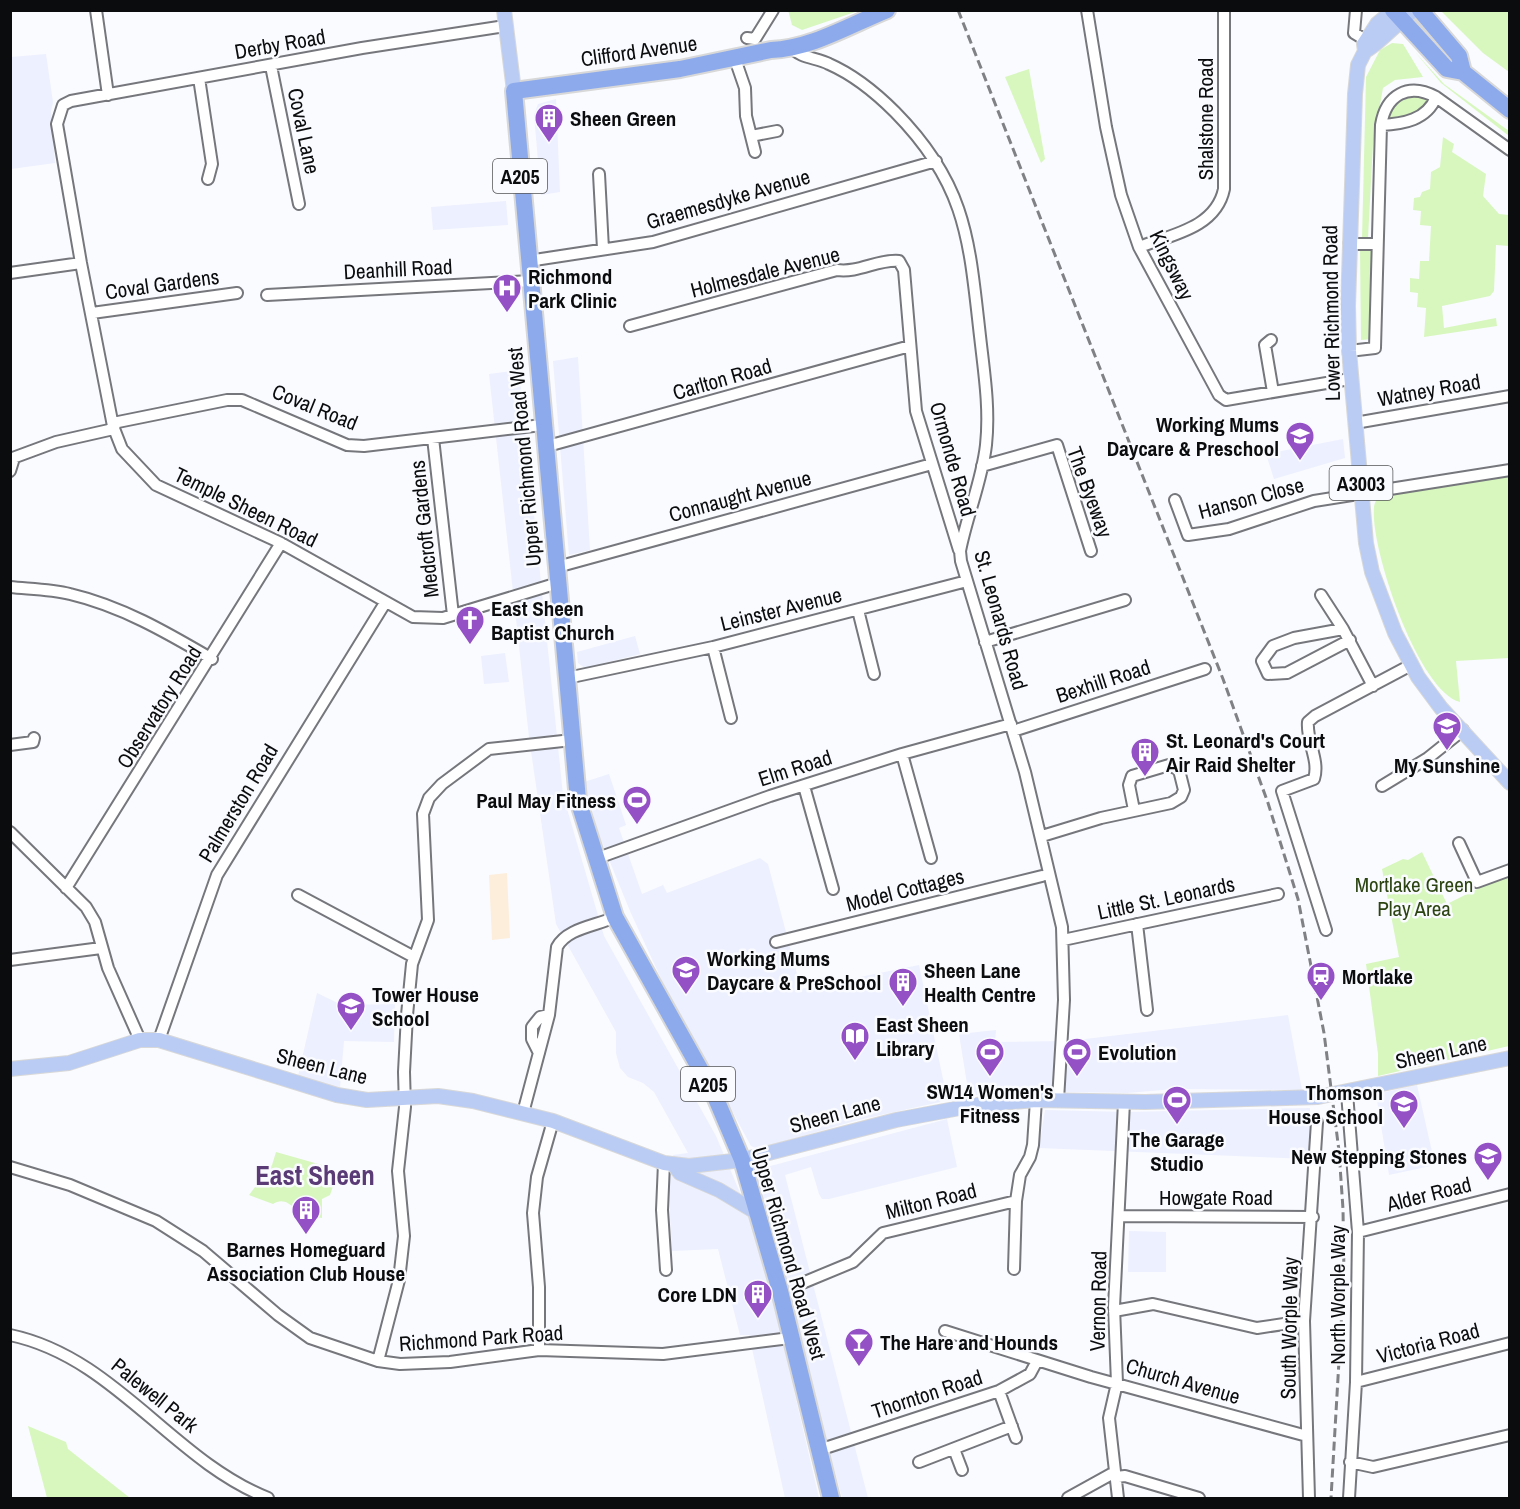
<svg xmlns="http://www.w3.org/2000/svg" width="1520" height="1509" font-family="'Archivo Narrow',sans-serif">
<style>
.built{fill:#edf0fe}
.industrial{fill:#fdeedb}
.green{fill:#d8f7bf}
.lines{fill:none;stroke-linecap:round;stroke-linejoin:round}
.minor-casing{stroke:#76777d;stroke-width:14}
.major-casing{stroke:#d8d8d8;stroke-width:16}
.highway-casing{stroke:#d8d8d8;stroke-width:20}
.minor{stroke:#fff;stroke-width:10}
.major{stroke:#baccf4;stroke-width:14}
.highway{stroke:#8caaec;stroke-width:16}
.rail{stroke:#808184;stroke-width:3;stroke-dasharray:9 4.5;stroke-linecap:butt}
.labels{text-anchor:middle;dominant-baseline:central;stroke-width:5;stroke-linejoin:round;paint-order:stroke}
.shield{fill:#fafbff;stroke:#535456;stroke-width:1.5}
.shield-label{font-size:20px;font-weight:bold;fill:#0b0c0e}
.street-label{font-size:21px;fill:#0b0c0e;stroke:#fafbff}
.poi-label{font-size:21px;font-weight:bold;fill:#0b0c0e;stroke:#fafbff;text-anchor:start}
.park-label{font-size:21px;fill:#2c4412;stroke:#fafbff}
.district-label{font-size:27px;font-weight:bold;fill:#5b3b76;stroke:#fafbff}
</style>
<rect width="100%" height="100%" fill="#fafbff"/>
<path class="built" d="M46,54L53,102L51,111L55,163L11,169V57Z
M556,99L560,192L541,195L534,115L538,104Z
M506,201L508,225L433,230L431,207Z
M578,357L590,550L569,555L553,361Z
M519,370L563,795L604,936L716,1136L749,1214L771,1292L819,1498H785L749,1335H740L718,1249L672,1251L668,1181L673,1155L688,1153L654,1092L643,1083L628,1077L620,1068L616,1053V1032L556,924L529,737L489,374Z
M1343,439L1345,458L1274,479L1266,454Z
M635,636L640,654L585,668L578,663L577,652Z
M505,653L509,682L484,684L481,656Z
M609,774L626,825L619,828L642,894L663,885L667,893L760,858L768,864L801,989L919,965L946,1093L940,1102L858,1120L758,1149L751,1146L663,983L630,911L599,835L584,782Z
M317,993L342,1005L395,1004L394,1042L344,1041L340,1088L298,1076Z
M1288,1015L1302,1090L1174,1089L1127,1093L1069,1092L1020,1095L1015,1091L969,1096L959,1034L996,1030L995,1042L1068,1041Z
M1417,1085L1435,1165L1389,1175L1376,1094Z
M1310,1108V1159L1039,1148L1045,1110L1127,1112Z
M947,1119L957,1167L829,1199H822L819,1194L811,1167L785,1175L868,1498H842L755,1170Z
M1129,1231L1166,1232V1272H1128Z"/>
<path class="industrial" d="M507,873L510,938L492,940L489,875Z"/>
<path class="green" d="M788,10H858V11L802,30L792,25Z
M1441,11H1509V72L1483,53Z
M1392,43L1403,44L1423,77L1395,80L1383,88L1373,144L1368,238H1362L1366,77L1380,50Z
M1415,52L1444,84L1509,131V136L1441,83Z
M1029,69L1045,159L1041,163L1005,77Z
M1414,96L1430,98C1420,115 1404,120 1386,120L1398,102Z
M1443,137L1454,144L1452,152L1486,174L1483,196L1499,214L1509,215V246L1496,245L1494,291L1490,296L1442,306L1444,328L1496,318L1497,326L1424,337L1426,308L1417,307L1418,293L1410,292V278L1419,279L1420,261H1429L1431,226L1420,225L1421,211L1413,210L1414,198L1420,197L1422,192L1430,189L1431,172L1440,167Z
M1360,250H1372V339L1361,340Z
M1509,474V658L1456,661L1460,702C1418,691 1370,548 1374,508C1374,503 1377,499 1379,495Z
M1422,852L1447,904L1509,873V1046L1378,1076V1054L1366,964L1399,957L1382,869L1403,859L1408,860Z
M276,1152L329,1167V1170L338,1172L330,1195L322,1199V1218L310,1216L309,1223L301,1222C298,1210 286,1195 273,1204L249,1195L272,1165Z
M28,1426L66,1442L68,1449L130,1498H47Z"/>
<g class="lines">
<g class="minor-casing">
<path id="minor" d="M96,10L108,95
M1087,10L1106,127L1121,195L1139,247L1219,395L1226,400L1350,379
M1356,10L1354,33L1372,44
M505,26L362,48L71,101L63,105L57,124L81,263L113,426L122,449L156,485L281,543L413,617L443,618L558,583
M747,38L755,39L773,10
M792,48C800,58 818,58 829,64C854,75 876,93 895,112C967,185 969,240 980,336C984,372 990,408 986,445C982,481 967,515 960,551L961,561L1025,772L1062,927L1064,1000L1058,1100
M735,59L745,88L746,116L755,152
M271,66L299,204
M199,78L212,164L208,179
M1436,97L1510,150
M751,136L777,131
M599,174L603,249
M1349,244H1377
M1139,247C1171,235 1216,228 1224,189V10
M528,261L653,242L936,161
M10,273L81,263
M267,295L530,281
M92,313L237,293
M630,326L837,270C859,273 878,259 899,261L904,270L916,411L959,550
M1271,340L1265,345L1273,392
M1349,351L1375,348L1381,125C1386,95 1408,82 1436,97C1427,120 1403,124 1381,125
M1355,423L1510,396
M433,438L453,615
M544,447L910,346
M10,459L56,442L109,430L118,422L227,400H242L347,445L364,446L542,425
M982,466L1057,445L1091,551
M10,471L14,458
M1175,500L1188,535L1229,529L1314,501L1510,470
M557,567L932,464
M10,587C30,589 51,589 70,594C121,606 166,632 212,659
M1321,595L1343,629L1373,686
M858,610L874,674
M1343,629L1294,638L1273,646L1262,661L1268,674L1287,673L1350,640
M985,642L1125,600
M713,647L731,718
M567,678L713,647L967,581
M1013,731L1205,669
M10,745L33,742L34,738
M902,754L931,858
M804,786L833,889
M1382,786L1428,758L1463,730
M10,832L86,907L95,922L108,968L140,1040
M1042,836L1101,818L1171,803L1181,797L1184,790L1179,770L1169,765L1132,776L1129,785L1134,810
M1459,843L1477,882L1510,870
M595,859L770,796L902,754L1011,724
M66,888L281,543
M298,895L414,957
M1137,924L1147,1010
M1326,930L1282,791L1314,779C1320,760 1306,741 1308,722L1315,716L1411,665
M1063,940L1278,894
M776,942L1042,876
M10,960L101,948
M159,1040L217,875L385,603
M539,1053L532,1039V1027L540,1017L549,1015
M1347,1093L1358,1232L1356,1382L1349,1498
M523,1113L549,1015L557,947C567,928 596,926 615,917
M664,1163L662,1210L666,1270
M10,1167L70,1185L156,1221L203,1251L278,1315L310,1338L378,1361L400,1364L450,1362L539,1350L663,1354L790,1338
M1120,1216L1313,1217
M1358,1232L1510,1194
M1014,1269L1016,1201
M800,1284L853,1262L883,1233L1016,1201L1020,1175L1030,1157L1033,1145L1036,1100
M1114,1311L1153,1304L1257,1328L1304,1321
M945,1331L1091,1377L1307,1436
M10,1335C115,1357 172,1460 268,1498
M539,1350V1287L533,1213L537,1177L553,1121
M378,1361L399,1280L404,1236L398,1171L405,1107L404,1072L407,1015L412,964L428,920L423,814L429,798L442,784L489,749L572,740
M1356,1382L1510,1343
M999,1391L1016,1438
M954,1449L962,1470
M819,1450L999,1391L1030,1374L1037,1361
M919,1462L1012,1426
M1350,1462L1373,1467L1510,1435
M1116,1477L1125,1476L1199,1498
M1068,1498L1115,1472
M1118,1498L1109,1418L1117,1383L1114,1307L1124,1102
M1309,1498L1304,1321L1317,1122"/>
</g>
<g class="major-casing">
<path id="major" d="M504,10L514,91
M1394,10L1377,24L1364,44L1365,51L1358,65L1355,94L1348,306L1349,351L1366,543L1372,572L1395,633L1418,677L1441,708L1510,783
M1365,51C1371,50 1404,17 1414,10
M10,1069L69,1063L140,1040H159L337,1095L367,1100L438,1096L473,1101L553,1121L664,1163L689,1166L742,1160L896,1120L976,1105L1036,1100L1145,1102L1318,1097L1510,1058
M674,1165L680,1173L719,1190L759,1214"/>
</g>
<g class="highway-casing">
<path id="highway" d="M1393,10L1447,69L1463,72L1510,110
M1420,10L1459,56L1463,72
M831,1498L780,1291L742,1160L714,1094L615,917L578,800L514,91L680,69L771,50C810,49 850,25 887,10"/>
</g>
<use href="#minor" class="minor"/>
<use href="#major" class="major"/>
<use href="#highway" class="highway"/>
<path class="rail" d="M958,10L1223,679L1268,803L1298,899L1324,1033L1339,1151L1343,1209L1344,1275L1331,1498"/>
</g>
<defs>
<g id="building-pin" transform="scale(1.5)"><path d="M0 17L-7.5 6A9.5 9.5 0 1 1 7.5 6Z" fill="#9451c6" stroke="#fafbff"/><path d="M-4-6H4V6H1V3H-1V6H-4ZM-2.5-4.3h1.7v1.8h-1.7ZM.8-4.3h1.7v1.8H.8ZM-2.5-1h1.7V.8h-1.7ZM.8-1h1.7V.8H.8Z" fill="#fff"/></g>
<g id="hospital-pin" transform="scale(1.5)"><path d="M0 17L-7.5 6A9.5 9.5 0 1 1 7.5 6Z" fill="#9451c6" stroke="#fafbff"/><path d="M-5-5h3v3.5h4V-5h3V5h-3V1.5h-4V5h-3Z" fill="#fff"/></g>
<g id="school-pin" transform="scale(1.5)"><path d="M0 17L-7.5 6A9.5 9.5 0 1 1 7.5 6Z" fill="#9451c6" stroke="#fafbff"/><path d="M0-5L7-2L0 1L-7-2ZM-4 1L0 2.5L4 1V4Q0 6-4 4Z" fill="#fff"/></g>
<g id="church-pin" transform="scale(1.5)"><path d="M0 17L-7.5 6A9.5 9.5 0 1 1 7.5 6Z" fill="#9451c6" stroke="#fafbff"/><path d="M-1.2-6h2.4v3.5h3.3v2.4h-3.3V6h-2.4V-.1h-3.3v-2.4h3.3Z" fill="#fff"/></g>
<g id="stadium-pin" transform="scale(1.5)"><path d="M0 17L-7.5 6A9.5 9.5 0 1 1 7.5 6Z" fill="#9451c6" stroke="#fafbff"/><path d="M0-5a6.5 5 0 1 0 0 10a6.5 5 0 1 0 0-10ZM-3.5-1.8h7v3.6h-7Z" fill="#fff"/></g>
<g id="station-pin" transform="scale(1.5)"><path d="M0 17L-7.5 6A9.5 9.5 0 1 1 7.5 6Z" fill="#9451c6" stroke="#fafbff"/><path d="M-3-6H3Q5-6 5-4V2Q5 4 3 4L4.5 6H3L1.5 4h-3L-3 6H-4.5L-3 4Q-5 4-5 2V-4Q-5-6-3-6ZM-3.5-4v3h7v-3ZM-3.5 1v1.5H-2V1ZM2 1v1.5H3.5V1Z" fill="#fff"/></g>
<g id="library-pin" transform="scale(1.5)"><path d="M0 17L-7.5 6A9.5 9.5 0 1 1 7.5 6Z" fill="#9451c6" stroke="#fafbff"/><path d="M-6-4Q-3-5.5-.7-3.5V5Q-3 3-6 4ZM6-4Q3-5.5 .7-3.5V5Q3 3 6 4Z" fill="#fff"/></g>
<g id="bar-pin" transform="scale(1.5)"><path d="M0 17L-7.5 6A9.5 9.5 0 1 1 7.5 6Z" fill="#9451c6" stroke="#fafbff"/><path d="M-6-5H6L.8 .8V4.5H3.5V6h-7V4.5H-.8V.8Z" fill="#fff"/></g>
</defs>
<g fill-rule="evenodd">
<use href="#building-pin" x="549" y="118"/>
<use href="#hospital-pin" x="507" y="288"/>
<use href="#school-pin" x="1300" y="436"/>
<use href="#church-pin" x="470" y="620"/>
<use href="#school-pin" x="1447" y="726"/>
<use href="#building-pin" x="1145" y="752"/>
<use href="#stadium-pin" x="637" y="800"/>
<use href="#school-pin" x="686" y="970"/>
<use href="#station-pin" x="1321" y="976"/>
<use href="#building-pin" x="903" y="982"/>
<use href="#school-pin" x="351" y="1006"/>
<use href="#library-pin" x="855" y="1036"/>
<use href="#stadium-pin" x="990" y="1052"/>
<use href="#stadium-pin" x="1077" y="1052"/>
<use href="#stadium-pin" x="1177" y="1100"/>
<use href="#school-pin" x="1404" y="1104"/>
<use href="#school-pin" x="1488" y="1156"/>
<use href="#building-pin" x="306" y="1210"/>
<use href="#building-pin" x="758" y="1294"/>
<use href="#bar-pin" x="859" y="1342"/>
</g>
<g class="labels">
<g class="shield">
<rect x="493" y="159" width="54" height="34" rx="4.5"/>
<rect x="1329.5" y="466" width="63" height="34" rx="4.5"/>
<rect x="681" y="1067" width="54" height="34" rx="4.5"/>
</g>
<g class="shield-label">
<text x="520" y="176">A205</text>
<text x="1361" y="483">A3003</text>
<text x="708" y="1084">A205</text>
</g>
<g class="street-label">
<text transform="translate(280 44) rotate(-10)">Derby Road</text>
<text transform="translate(639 51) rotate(-8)">Clifford Avenue</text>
<text transform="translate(1205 119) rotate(-90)">Shalstone Road</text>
<text transform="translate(304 131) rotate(78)">Coval Lane</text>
<text transform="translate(728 199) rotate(-16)">Graemesdyke Avenue</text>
<text transform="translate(1172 265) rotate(64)">Kingsway</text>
<text transform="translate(398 269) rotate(-3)">Deanhill Road</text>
<text transform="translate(765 272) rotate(-14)">Holmesdale Avenue</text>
<text transform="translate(162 284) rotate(-8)">Coval Gardens</text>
<text transform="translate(1331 313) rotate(-91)">Lower Richmond Road</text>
<text transform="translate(722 379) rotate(-16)">Carlton Road</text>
<text transform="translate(1429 390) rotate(-10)">Watney Road</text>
<text transform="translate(315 407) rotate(22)">Coval Road</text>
<text transform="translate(524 457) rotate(-95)">Upper Richmond Road West</text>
<text transform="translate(953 459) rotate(74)">Ormonde Road</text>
<text transform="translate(1090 492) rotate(70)">The Byeway</text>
<text transform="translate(740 496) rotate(-15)">Connaught Avenue</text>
<text transform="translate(1251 498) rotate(-15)">Hanson Close</text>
<text transform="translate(246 507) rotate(26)">Temple Sheen Road</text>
<text transform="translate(424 529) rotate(-96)">Medcroft Gardens</text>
<text transform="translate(781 609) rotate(-14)">Leinster Avenue</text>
<text transform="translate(1001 620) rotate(74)">St. Leonards Road</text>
<text transform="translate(1103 681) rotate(-18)">Bexhill Road</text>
<text transform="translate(159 707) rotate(-58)">Observatory Road</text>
<text transform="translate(795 768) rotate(-18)">Elm Road</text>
<text transform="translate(238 803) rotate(-59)">Palmerston Road</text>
<text transform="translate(905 890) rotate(-14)">Model Cottages</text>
<text transform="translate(1166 898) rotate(-12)">Little St. Leonards</text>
<text transform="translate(1441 1052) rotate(-12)">Sheen Lane</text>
<text transform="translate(322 1066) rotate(14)">Sheen Lane</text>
<text transform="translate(835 1114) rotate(-15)">Sheen Lane</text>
<text transform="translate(1429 1194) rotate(-14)">Alder Road</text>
<text x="1216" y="1197">Howgate Road</text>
<text transform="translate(931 1201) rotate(-14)">Milton Road</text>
<text transform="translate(789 1253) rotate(74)">Upper Richmond Road West</text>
<text transform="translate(1337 1295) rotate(-90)">North Worple Way</text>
<text transform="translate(1098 1301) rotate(-89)">Vernon Road</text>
<text transform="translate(1289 1328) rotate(-89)">South Worple Way</text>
<text transform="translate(481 1338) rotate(-4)">Richmond Park Road</text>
<text transform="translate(1428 1343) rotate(-15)">Victoria Road</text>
<text transform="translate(1183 1381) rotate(16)">Church Avenue</text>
<text transform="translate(927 1394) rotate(-18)">Thornton Road</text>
<text transform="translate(155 1395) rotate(39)">Palewell Park</text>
</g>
<g class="poi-label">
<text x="570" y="118">Sheen Green</text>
<text x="528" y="276">Richmond<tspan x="528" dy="24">Park Clinic</tspan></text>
<text x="1279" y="424" text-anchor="end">Working Mums<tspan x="1279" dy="24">Daycare &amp; Preschool</tspan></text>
<text x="491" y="608">East Sheen<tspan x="491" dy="24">Baptist Church</tspan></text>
<text x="1166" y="740">St. Leonard's Court<tspan x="1166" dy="24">Air Raid Shelter</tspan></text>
<text x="1447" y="765" text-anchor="middle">My Sunshine</text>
<text x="616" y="800" text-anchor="end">Paul May Fitness</text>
<text x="707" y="958">Working Mums<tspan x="707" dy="24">Daycare &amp; PreSchool</tspan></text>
<text x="924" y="970">Sheen Lane<tspan x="924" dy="24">Health Centre</tspan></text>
<text x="1342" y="976">Mortlake</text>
<text x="372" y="994">Tower House<tspan x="372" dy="24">School</tspan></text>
<text x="876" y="1024">East Sheen<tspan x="876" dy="24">Library</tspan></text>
<text x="1098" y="1052">Evolution</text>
<text x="990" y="1091" text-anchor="middle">SW14 Women's<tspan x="990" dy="24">Fitness</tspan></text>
<text x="1383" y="1092" text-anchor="end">Thomson<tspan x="1383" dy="24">House School</tspan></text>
<text x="1177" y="1139" text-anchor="middle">The Garage<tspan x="1177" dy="24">Studio</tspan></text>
<text x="1467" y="1156" text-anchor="end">New Stepping Stones</text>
<text x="306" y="1249" text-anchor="middle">Barnes Homeguard<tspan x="306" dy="24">Association Club House</tspan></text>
<text x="737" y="1294" text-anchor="end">Core LDN</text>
<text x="880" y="1342">The Hare and Hounds</text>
</g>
<g class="park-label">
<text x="1414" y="884">Mortlake Green<tspan x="1414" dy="24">Play Area</tspan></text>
</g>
<g class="district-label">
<text x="315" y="1175">East Sheen</text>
</g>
</g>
<rect width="1520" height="1509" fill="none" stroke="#0b0c0e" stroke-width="24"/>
</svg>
